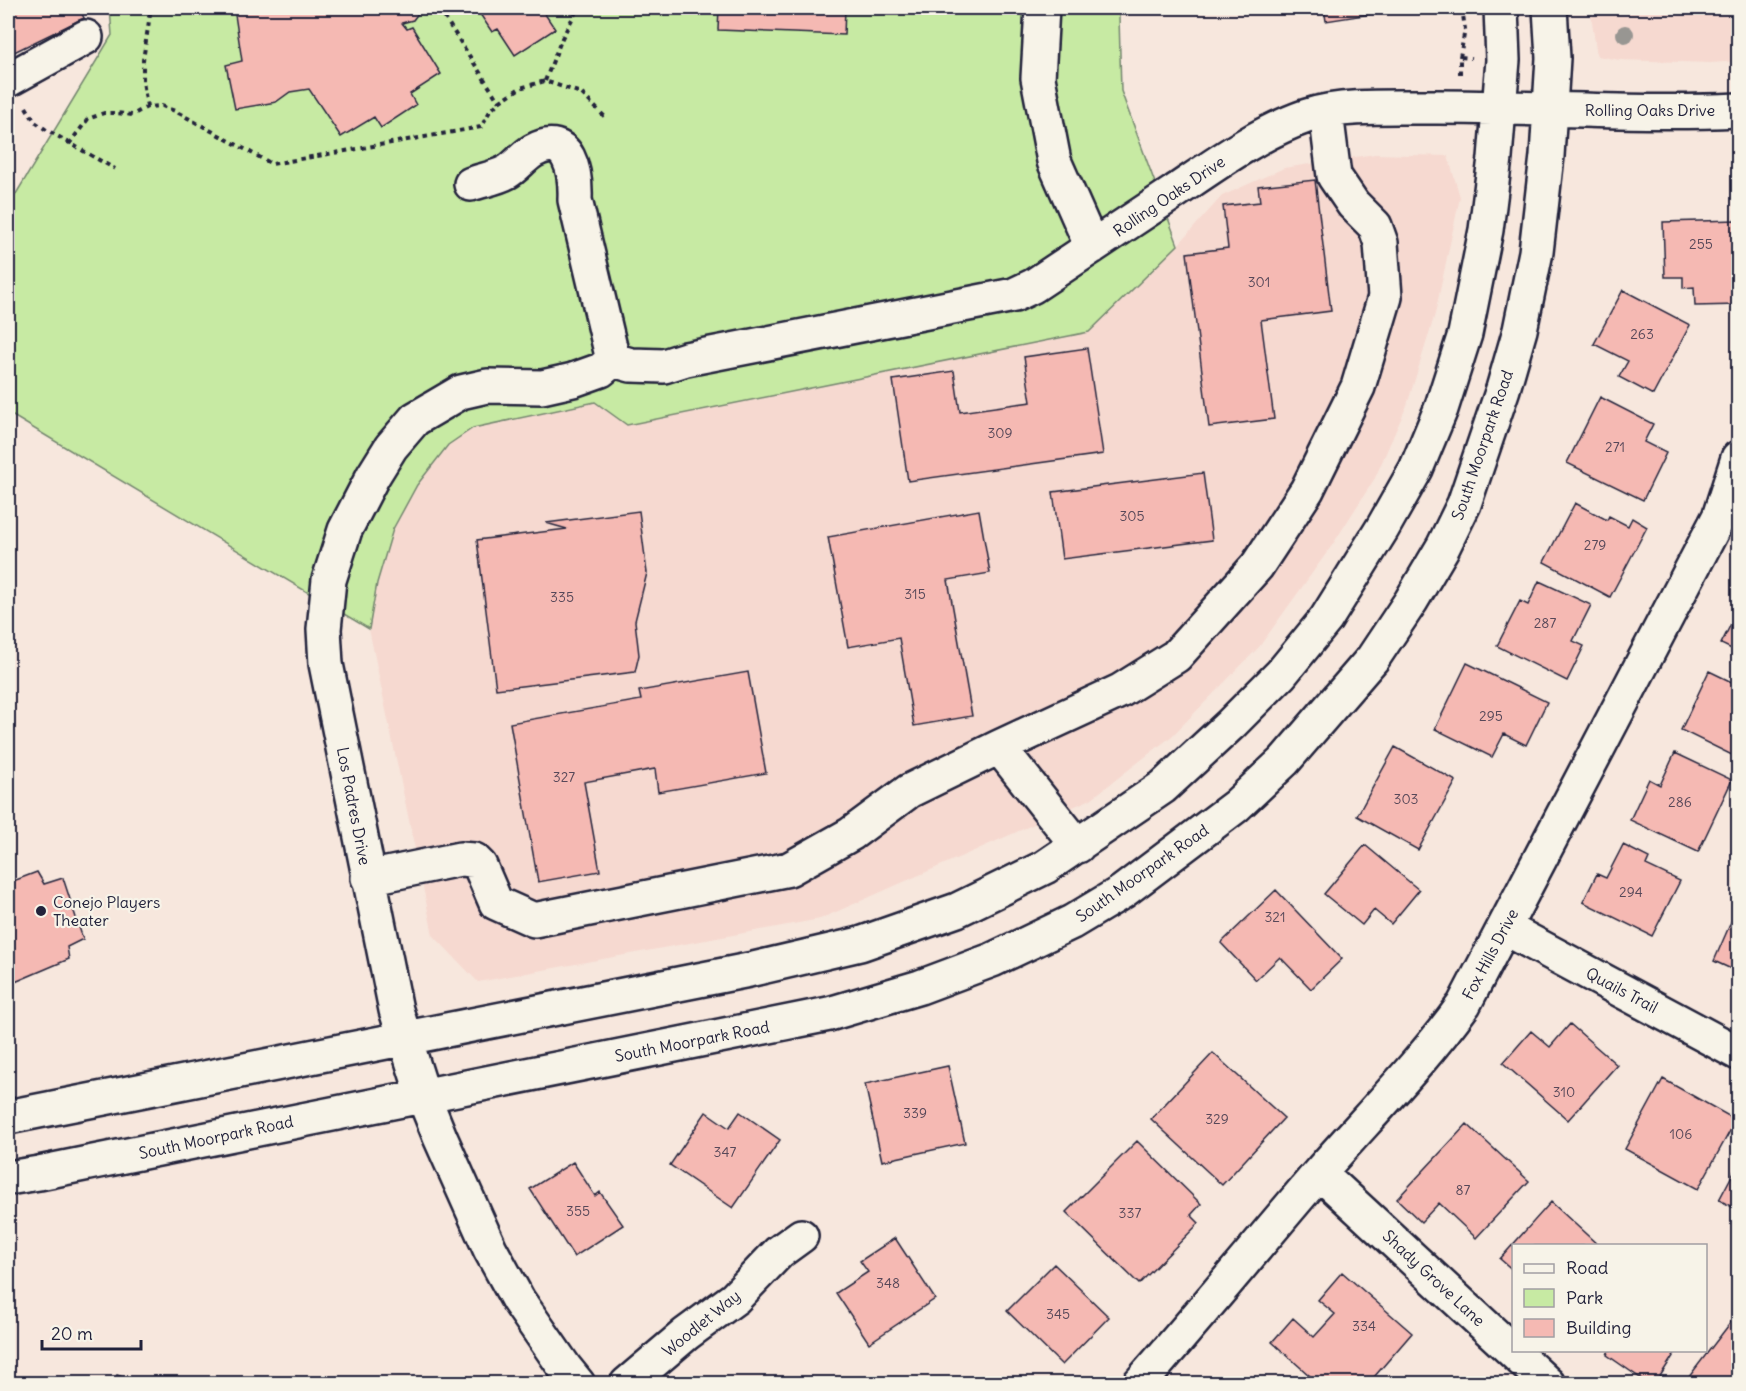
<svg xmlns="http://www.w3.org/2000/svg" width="1746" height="1391" font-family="Delius,sans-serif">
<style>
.built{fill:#f6d9d0}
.green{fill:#c7eaa3;stroke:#74866f;stroke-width:1.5}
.building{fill:#f5b9b3;stroke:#22223b;stroke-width:1.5}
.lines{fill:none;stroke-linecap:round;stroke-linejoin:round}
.minor-casing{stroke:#22223b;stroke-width:38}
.path{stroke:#22223b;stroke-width:4;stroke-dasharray:4.5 4.5;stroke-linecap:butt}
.minor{stroke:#f7f3e8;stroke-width:33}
.tree{fill:#989692}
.poi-dot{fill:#22223b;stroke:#f7f3e8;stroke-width:2}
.labels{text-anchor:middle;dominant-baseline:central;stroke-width:4.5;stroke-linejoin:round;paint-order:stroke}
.number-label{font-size:14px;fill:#574859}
.street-label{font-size:16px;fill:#22223b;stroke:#f7f3e8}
.poi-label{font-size:16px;fill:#22223b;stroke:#f7f3e8;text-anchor:start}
</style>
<rect width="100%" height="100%" fill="#f7e7dd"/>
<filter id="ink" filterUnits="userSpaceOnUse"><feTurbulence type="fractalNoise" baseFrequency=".0167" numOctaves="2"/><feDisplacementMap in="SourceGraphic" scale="12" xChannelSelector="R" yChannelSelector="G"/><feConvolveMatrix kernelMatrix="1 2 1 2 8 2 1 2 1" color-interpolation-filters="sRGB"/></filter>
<g filter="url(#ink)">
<path class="built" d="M1590,8H1738V61L1711,63L1620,60L1597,56Z
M1375,154L1448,156L1460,197L1435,314L1407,405L1375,478L1333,544L1259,647L1172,736L1091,799L820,919L478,982L433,935L369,629L377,583L393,529L417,485L448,444L473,428L595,402L1089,332L1178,245L1222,196L1284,168Z"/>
<path class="green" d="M110,8H1120L1119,17L1121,91L1178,245L1089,332L627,425L595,402L473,428L448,445L417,485L393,529L377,583L369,629L8,413V207L112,35Z"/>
<path class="building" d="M15,8H79L84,18L8,55V11Z
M234,8H422L413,20L402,23L407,29L412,27L441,74L410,94L416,105L381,128L374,117L341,137L309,89L290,92L276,102L235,109L226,65L242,61Z
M476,8H541L555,29L515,55L498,29L492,32Z
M719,8H845L844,35L718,30Z
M1324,8H1370L1371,14L1326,21Z
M1315,180L1331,311L1261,320L1274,419L1209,427L1187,253L1228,248L1223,206L1260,202L1258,186Z
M1737,220L1738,305L1695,306L1694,287L1683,288V277H1665L1663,222Z
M1623,290L1690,325L1653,395L1619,377L1628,361L1594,344Z
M1087,348L1103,454L908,481L893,380L954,371L960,412L1031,402L1024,357Z
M1600,397L1653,424L1644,442L1666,453L1643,500L1567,463Z
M1203,473L1212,540L1062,559L1053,492Z
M1575,503L1607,520L1609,516L1628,526L1632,518L1647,527L1610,597L1544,562Z
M979,510L990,573L948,580L972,716L914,726L899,638L848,647L828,537Z
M639,511L647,573L635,621L639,655L635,672L496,689L477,540L567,529L546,523Z
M1539,581L1591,605L1573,641L1584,646L1567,681L1497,646L1520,601L1528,605Z
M1738,610V652L1721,644Z
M1467,663L1547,702L1526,745L1504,734L1492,757L1435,729Z
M1709,671L1738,685V758L1681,730Z
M748,672L766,773L658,792L655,769L584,782L600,871L538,882L510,723L641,700L639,691Z
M1395,747L1456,781L1418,850L1357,816Z
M1675,753L1732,780L1698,852L1630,820L1649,779L1660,785Z
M1365,845L1419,890L1391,924L1374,910L1362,925L1324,894Z
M1623,845L1649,858L1646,865L1680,881L1652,936L1583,902L1597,874L1606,878Z
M37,872L44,884L63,878L83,939L67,947L69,959L8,985V883Z
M1276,890L1342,959L1311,989L1280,957L1256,980L1221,943Z
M1738,906V972L1714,961Z
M1570,1024L1617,1065L1568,1120L1503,1063L1531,1031L1550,1047Z
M1213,1053L1284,1118L1222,1185L1151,1119Z
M948,1066L965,1143L882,1161L865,1084Z
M1663,1079L1736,1120L1698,1189L1625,1149Z
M706,1112L729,1128L740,1112L780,1140L733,1208L670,1165Z
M1467,1124L1529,1181L1476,1238L1439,1203L1421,1222L1397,1199Z
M1137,1141L1201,1204L1191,1215L1199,1223L1139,1284L1066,1212Z
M573,1162L595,1196L600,1192L623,1225L574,1257L530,1189Z
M1738,1164V1210L1719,1200Z
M1551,1202L1599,1246H1514V1271L1500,1259Z
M895,1238L935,1299L869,1343L836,1293L868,1272L860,1261Z
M1054,1264L1109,1317L1062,1365L1007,1311Z
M1342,1272L1412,1333L1368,1384H1319L1272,1342L1293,1318L1314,1337L1335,1314L1318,1300Z
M1738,1313V1384H1686L1685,1382Z
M1609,1350H1677L1655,1384H1649L1607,1355Z
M117,1375L143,1384H114Z
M1238,1377L1245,1384H1232Z
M1451,1377L1459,1384H1445Z
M1282,1378L1289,1384H1277Z"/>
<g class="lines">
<g class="minor-casing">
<path id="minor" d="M1042,8L1038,78L1054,161L1092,247
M8,80L86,37
M471,184C482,180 496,178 507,172C516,167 523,157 533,151C570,130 576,174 575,200L613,360
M613,360L631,365L664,366L686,359L1014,295L1033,286C1080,255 1126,224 1173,193C1216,164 1258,133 1307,116C1341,105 1389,107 1425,107C1529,106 1634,115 1738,110
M999,747L1078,846
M368,878L460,859L474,860L480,866L496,903L534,920L789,869L851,834L909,791L999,747L1120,691L1176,656L1257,566L1307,490L1358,387L1385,297L1381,243L1375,226L1353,204L1334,176L1326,112
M1505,928L1738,1053
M8,1117L749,970L860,944L957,910L1045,867L1163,787L1231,724L1281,674L1326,619L1382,529L1416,469L1441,409L1465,334L1486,230L1495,158L1503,60L1501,8
M1320,1173L1548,1384
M8,1178L39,1173L829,1014L920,987L992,960L1072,922L1122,892L1236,806L1284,761L1373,658L1411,601L1443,547L1464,504L1503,389L1520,330L1536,252L1547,156L1553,58L1550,8
M578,1384L565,1368L518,1300L490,1249L440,1137L423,1095L396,1010L326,664L324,629L329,580L345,530L373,476L391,447L415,419L461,392L487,386L542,387L573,380L601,370L613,360
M627,1384L686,1334L735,1298L779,1252L801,1236
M1139,1384C1201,1314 1259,1243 1319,1173C1368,1117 1421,1064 1464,1004L1719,517L1738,458"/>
</g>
<path class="path" d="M443,8L445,18L499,102
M1460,57L1465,29L1462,8
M1460,74V57L1471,58
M545,81L562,38L578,8
M26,107L35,122L45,129L115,169
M147,107L143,81V60L151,8
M69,144L88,119L104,113H117L132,115L147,107L162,106L175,111L272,164L481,127L490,111L499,102L520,88L545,81L581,93L606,118"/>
<use href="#minor" class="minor"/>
</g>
<circle class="tree" cx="1625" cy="34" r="9"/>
</g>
<circle class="poi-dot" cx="41" cy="911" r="6"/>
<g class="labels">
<g class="number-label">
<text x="1701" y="244">255</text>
<text x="1259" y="282">301</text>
<text x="1642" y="334">263</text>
<text x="1000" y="433">309</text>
<text x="1615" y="447">271</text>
<text x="1132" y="516">305</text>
<text x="1595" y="545">279</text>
<text x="915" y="594">315</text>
<text x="562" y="597">335</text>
<text x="1545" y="623">287</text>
<text x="1491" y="716">295</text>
<text x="564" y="777">327</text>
<text x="1406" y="799">303</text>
<text x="1680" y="802">286</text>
<text x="1631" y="892">294</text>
<text x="1275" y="917">321</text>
<text x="1564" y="1092">310</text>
<text x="915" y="1113">339</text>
<text x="1217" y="1119">329</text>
<text x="1681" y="1134">106</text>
<text x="725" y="1152">347</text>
<text x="1463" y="1190">87</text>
<text x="578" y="1211">355</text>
<text x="1130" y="1213">337</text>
<text x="888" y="1283">348</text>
<text x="1058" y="1314">345</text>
<text x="1364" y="1326">334</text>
</g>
<g class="street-label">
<text x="1650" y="110">Rolling Oaks Drive</text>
<text transform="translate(1169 196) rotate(-34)">Rolling Oaks Drive</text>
<text transform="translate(1482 445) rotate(-71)">South Moorpark Road</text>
<text transform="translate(354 806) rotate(79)">Los Padres Drive</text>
<text transform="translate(1142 873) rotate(-35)">South Moorpark Road</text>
<text transform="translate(1490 954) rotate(-62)">Fox Hills Drive</text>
<text transform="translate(1622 990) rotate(28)">Quails Trail</text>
<text transform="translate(692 1041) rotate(-11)">South Moorpark Road</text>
<text transform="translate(216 1137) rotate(-12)">South Moorpark Road</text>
<text transform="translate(1434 1278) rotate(43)">Shady Grove Lane</text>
<text transform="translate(701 1323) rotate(-39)">Woodlet Way</text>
</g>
<g class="poi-label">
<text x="53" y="902">Conejo Players<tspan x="53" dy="18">Theater</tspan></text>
</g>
</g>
<rect width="1746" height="1391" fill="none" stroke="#f7f3e8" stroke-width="30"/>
<rect x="15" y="15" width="1716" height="1361" fill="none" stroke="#22223b" stroke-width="2" filter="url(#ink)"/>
<rect x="1512" y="1244" width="195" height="108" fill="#f7f3e8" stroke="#a29fa3" stroke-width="1.5"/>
<rect x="1524" y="1264" width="30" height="9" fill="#f7f3e8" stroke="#a29fa3" stroke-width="1.5"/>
<text x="1566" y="1274" font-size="18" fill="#22223b">Road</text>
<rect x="1524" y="1289" width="30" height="18" fill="#c7eaa3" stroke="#a29fa3" stroke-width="1.5"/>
<text x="1566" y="1304" font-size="18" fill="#22223b">Park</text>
<rect x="1524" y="1319" width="30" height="18" fill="#f5b9b3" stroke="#a29fa3" stroke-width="1.5"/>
<text x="1566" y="1334" font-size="18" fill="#22223b">Building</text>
<path d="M42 1340v9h99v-9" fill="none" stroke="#22223b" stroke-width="3"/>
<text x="51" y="1340" font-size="18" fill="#22223b" stroke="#f7f3e8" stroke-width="4.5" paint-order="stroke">20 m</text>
</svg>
